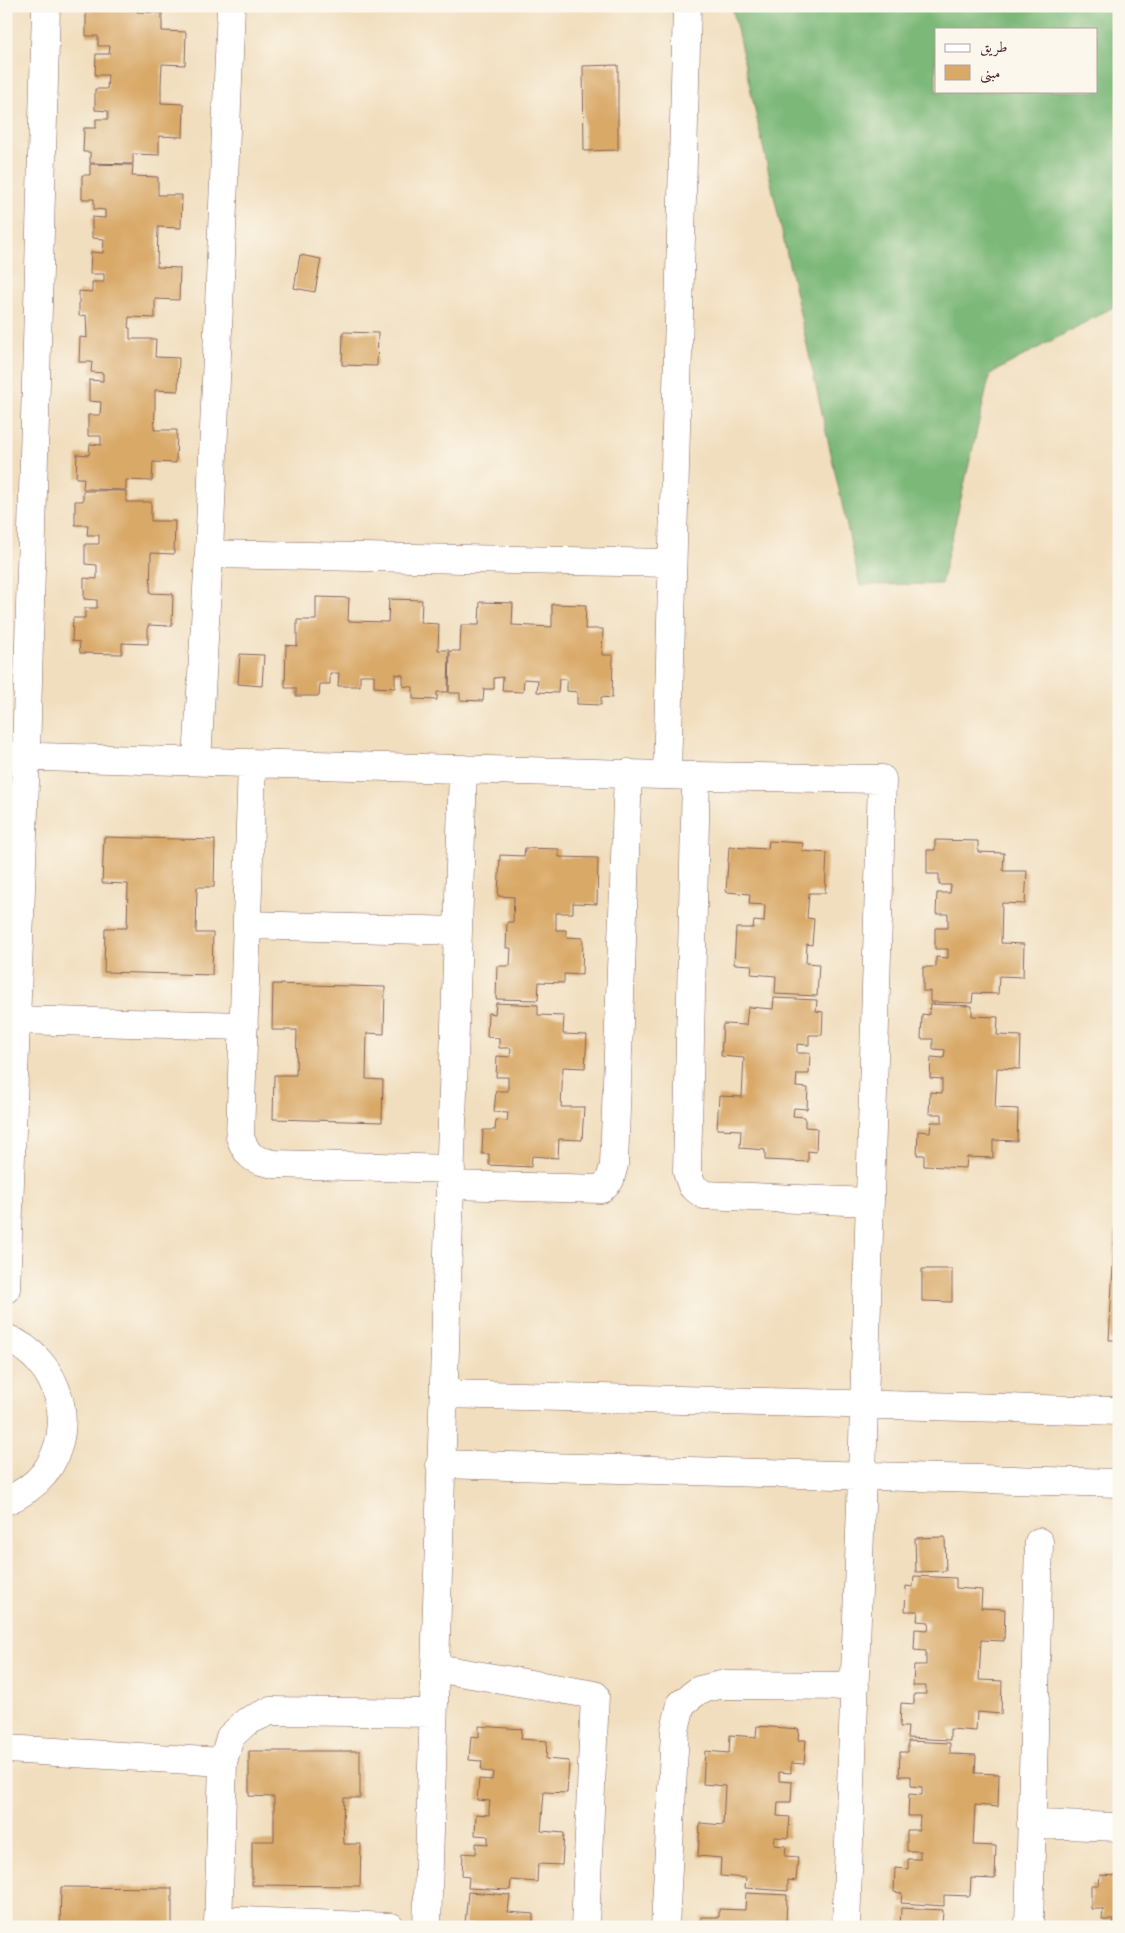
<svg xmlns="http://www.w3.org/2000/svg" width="1125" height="1933" font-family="Cardo,Amiri,serif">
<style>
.forest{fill:#7cb878;stroke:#636c52;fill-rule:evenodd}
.building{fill:#d9a968}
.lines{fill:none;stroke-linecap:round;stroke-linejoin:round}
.minor-casing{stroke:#84625e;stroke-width:29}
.minor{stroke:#fff;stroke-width:28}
</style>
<rect width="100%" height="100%" fill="#fbf7ec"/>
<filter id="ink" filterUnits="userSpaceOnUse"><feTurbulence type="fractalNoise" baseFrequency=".02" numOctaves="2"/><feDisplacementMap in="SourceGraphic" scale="10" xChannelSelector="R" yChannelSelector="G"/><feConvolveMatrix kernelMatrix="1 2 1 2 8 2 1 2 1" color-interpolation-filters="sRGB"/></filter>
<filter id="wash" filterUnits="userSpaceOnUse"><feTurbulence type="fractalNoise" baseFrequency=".0096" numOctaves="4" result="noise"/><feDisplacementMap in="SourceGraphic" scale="20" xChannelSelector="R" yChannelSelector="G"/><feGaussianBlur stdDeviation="1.12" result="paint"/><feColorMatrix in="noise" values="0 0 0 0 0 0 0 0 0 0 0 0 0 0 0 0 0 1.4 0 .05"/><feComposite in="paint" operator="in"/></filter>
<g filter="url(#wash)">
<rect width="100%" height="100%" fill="#f1debe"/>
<path class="forest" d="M732,6H1119V304L990,374L941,584L860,585ZM936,29H1096V91H936Z"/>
<g id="blocks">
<path class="building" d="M94,6H137V12L162,13V31L186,32L185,65L162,64L161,84V103L184,104L183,137L159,136V155L133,154V164L90,163V152H83L84,128H96V119H108V111L95,110V89H107L108,75H95L96,54H109L110,46H98V36H86V12L94,11Z
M618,65V150L584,151L583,66Z
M90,164L133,165L132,176L158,177V195H182L181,228L158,227L157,267L180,268L179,300L155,299V318L129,317L128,328H130V339H156L155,357L179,358L178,391L155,390V410L154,430H177L176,463L153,462L152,481L126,480V490L83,489L84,478H76L77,454L89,455L90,444L101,445V436H88V415H100L101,402L89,401V380L103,381V373L91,372L92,362H79L80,337L87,338L86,315L79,316V291L92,292V282H104V274H90L91,252L103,253L104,239L92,238V217L105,218V210L94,209V199H82V175H90Z
M300,255L321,259L315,292L294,288Z
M343,332L378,333L377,366L342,365Z
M83,491H126V502H151V521H175L174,554L151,553L150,593L173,594L172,626L148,625V644L122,643V654L80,653L79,642L72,641L73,618H85V608H97V600L84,599V578L97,579V565L85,564V544H99V535H87L88,525H75V501H83Z
M316,597L349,598L348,621L388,622L389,599L422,600L421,623L439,624L438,650H449L448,692H437V700L413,699V687L403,686V675L395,674V688L374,687V675H360V686H338L339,673H330V684H320L319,696H296V688H285L286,645L297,646V620H316Z
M480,602L513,603L512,625L552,627V604L586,605L585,629H603L602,655H613L612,698L601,697V705L577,704V692L567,691V680L559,679L558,693L537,692L538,680L524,679L523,692L502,691L503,677L494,678V689H484L483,701L460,700V693H449L450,651H460L461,625H479Z
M240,654L264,655L262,686L238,684Z
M104,837L215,840L214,887H197L196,933H213L212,975L104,972L105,928H127L128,884L102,883Z
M935,840L978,841V852L1004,853L1003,871H1027L1025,904L1002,903L1001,943L1024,944L1023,977L999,976L998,994L973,993L972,1003L930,1002V991H923V967H936V957L948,958V949H935V928H948V914H936L937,893H950L951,885H939V874H927V850H935Z
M769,841L803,843L802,851L827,853L825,893H809L807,918L814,919L812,945L807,944L806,963L819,964L817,996L775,994L776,976L751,974L752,965L734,964L736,928H753L754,921L764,922L765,905L749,904L750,894L726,892L729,847L768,849Z
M525,848L559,849V857L598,858L597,904L573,903V913H556V930H566V937L583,938L582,975L564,974V983L539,982L538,1000L496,999L497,966H510L511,948H506L507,922H513L514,897L498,896L500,855L524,856Z
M273,984L385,987L384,1034L367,1033L366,1079L383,1080L382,1122L273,1119L274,1075H296L297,1030H272Z
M774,998L817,1000L816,1011L823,1012L822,1035H809V1045L797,1044V1053H810L809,1074H797L796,1087L808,1088L807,1109L794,1108L793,1116L805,1117V1127L817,1128L816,1152L808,1151V1162L765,1160V1150L740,1148L741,1130L717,1129L719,1096L742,1097L744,1058L721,1056L723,1024L746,1025L748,1007L773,1009Z
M496,1003L538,1005V1015L564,1016L563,1034L587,1035L585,1068L563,1067L561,1107H584L582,1140L559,1139L558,1158L532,1156L531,1167L489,1165V1154H482L483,1130H495L496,1120L507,1121L508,1113L494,1112L496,1091H508V1077H496L497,1056L510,1057L511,1048H499V1038L487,1037L488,1013L495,1014Z
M930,1004L972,1006V1016L998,1017L997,1035L1021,1036L1020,1069L997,1068L995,1108L1018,1109L1017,1141L993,1140V1158L967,1157L966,1168L924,1166V1155H917L918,1131L930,1132L931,1122H942V1114H929L930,1092L942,1093V1079L930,1078L931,1057L944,1058L945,1050L933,1049V1039H921L922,1014L929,1015Z
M1115,1229H1119V1340H1109Z
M922,1269H952V1302L922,1301Z
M945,1537L946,1571L916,1572L915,1538Z
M914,1576L956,1578V1588L982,1590L981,1608L1005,1609L1004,1641L981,1640L979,1680L1002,1681L1001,1714L977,1712L976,1731L950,1729V1740L907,1738L908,1727H900L901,1703L914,1704V1694H926V1686H913L914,1665H926V1651L914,1650L915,1629L928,1630L929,1622L917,1621L918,1611H905L906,1586L913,1587Z
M479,1726L522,1729L521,1739L547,1741L546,1759L569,1761L567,1793L544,1792L541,1831L564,1833L562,1865L538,1864L537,1882L511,1880L510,1890L468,1888L469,1877L462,1876L463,1853L476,1854V1843L488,1844V1836L475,1835L476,1814L489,1815V1808L490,1801L477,1800L479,1779L492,1780L493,1772L481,1771L482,1761L469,1760L471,1736L479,1737Z
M757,1726L799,1729L798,1740H806L804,1764L791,1763V1773L779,1772V1781L792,1782L791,1802H778L777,1816L790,1817L788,1838L775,1837L774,1845L786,1846L785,1856L798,1857L796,1881L788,1880V1891L745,1888L746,1878L720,1876L721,1858L698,1856L700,1823L723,1825L725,1786L703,1784L705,1751L729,1753L730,1735L756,1737Z
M908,1741L950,1743V1754L976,1755L975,1773L999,1774L998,1807L975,1805L973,1845L996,1846L995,1879L971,1878L970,1896L944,1895V1906L901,1903L902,1893L894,1892L895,1868L908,1869V1859H920V1851H907V1830H919L920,1816H908L909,1794L922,1795V1787L911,1786V1776H899L900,1752H908Z
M249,1751H360V1798H344L343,1821L344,1844H361L360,1886L252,1885V1841H274V1797L249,1796Z
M1100,1875L1119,1876V1927H1113L1114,1920H1102L1103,1909H1091V1885H1099Z
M61,1887L172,1888V1927H60Z
M468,1892L510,1895L508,1912L533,1914V1924L550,1925V1927H478V1925L465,1924Z
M746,1893L787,1895L786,1927H701V1917H719V1909L745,1910Z
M901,1908L943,1910L942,1927H900Z"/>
</g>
</g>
<g filter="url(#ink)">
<use href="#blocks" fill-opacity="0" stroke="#84625e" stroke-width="1"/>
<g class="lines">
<g class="minor-casing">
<path id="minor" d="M209,554L672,563
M6,756L696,776L882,779L862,1476L846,1927
M197,761L209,554L231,6
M252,763L240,1137C248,1158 253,1160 275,1164L451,1169
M667,775L687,6
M696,776L687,1172L692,1186L704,1195L870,1202
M247,925L458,931
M16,1020L244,1026
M450,1185L601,1189L610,1180L614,1165L628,773
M6,1289L26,756L46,6
M6,1338C60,1360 79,1427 44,1474C34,1486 20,1495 6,1501
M444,1394L1119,1411
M440,1464L1119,1483
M435,1668L595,1695L585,1927
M6,1749L223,1762
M1031,1824L1119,1827
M218,1920L391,1927
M218,1927L223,1762L230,1737L246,1722L270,1711L433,1713
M427,1927L463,769
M665,1927L675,1730L681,1704L699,1690L720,1685L855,1686
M1029,1927L1039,1542"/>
</g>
<use href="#minor" class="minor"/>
</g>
</g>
<rect width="1125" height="1933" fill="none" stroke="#fbf7ec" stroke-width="25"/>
<rect x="935" y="28" width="162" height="65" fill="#fbf7ec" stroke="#b4a19f"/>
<rect x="945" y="44" width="25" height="8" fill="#ffffff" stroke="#b4a19f"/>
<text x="980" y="52" font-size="15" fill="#4a1f2b">طريق</text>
<rect x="945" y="65" width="25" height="15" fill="#d9a968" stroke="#b4a19f"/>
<text x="980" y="78" font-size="15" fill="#4a1f2b">مبنى</text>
</svg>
